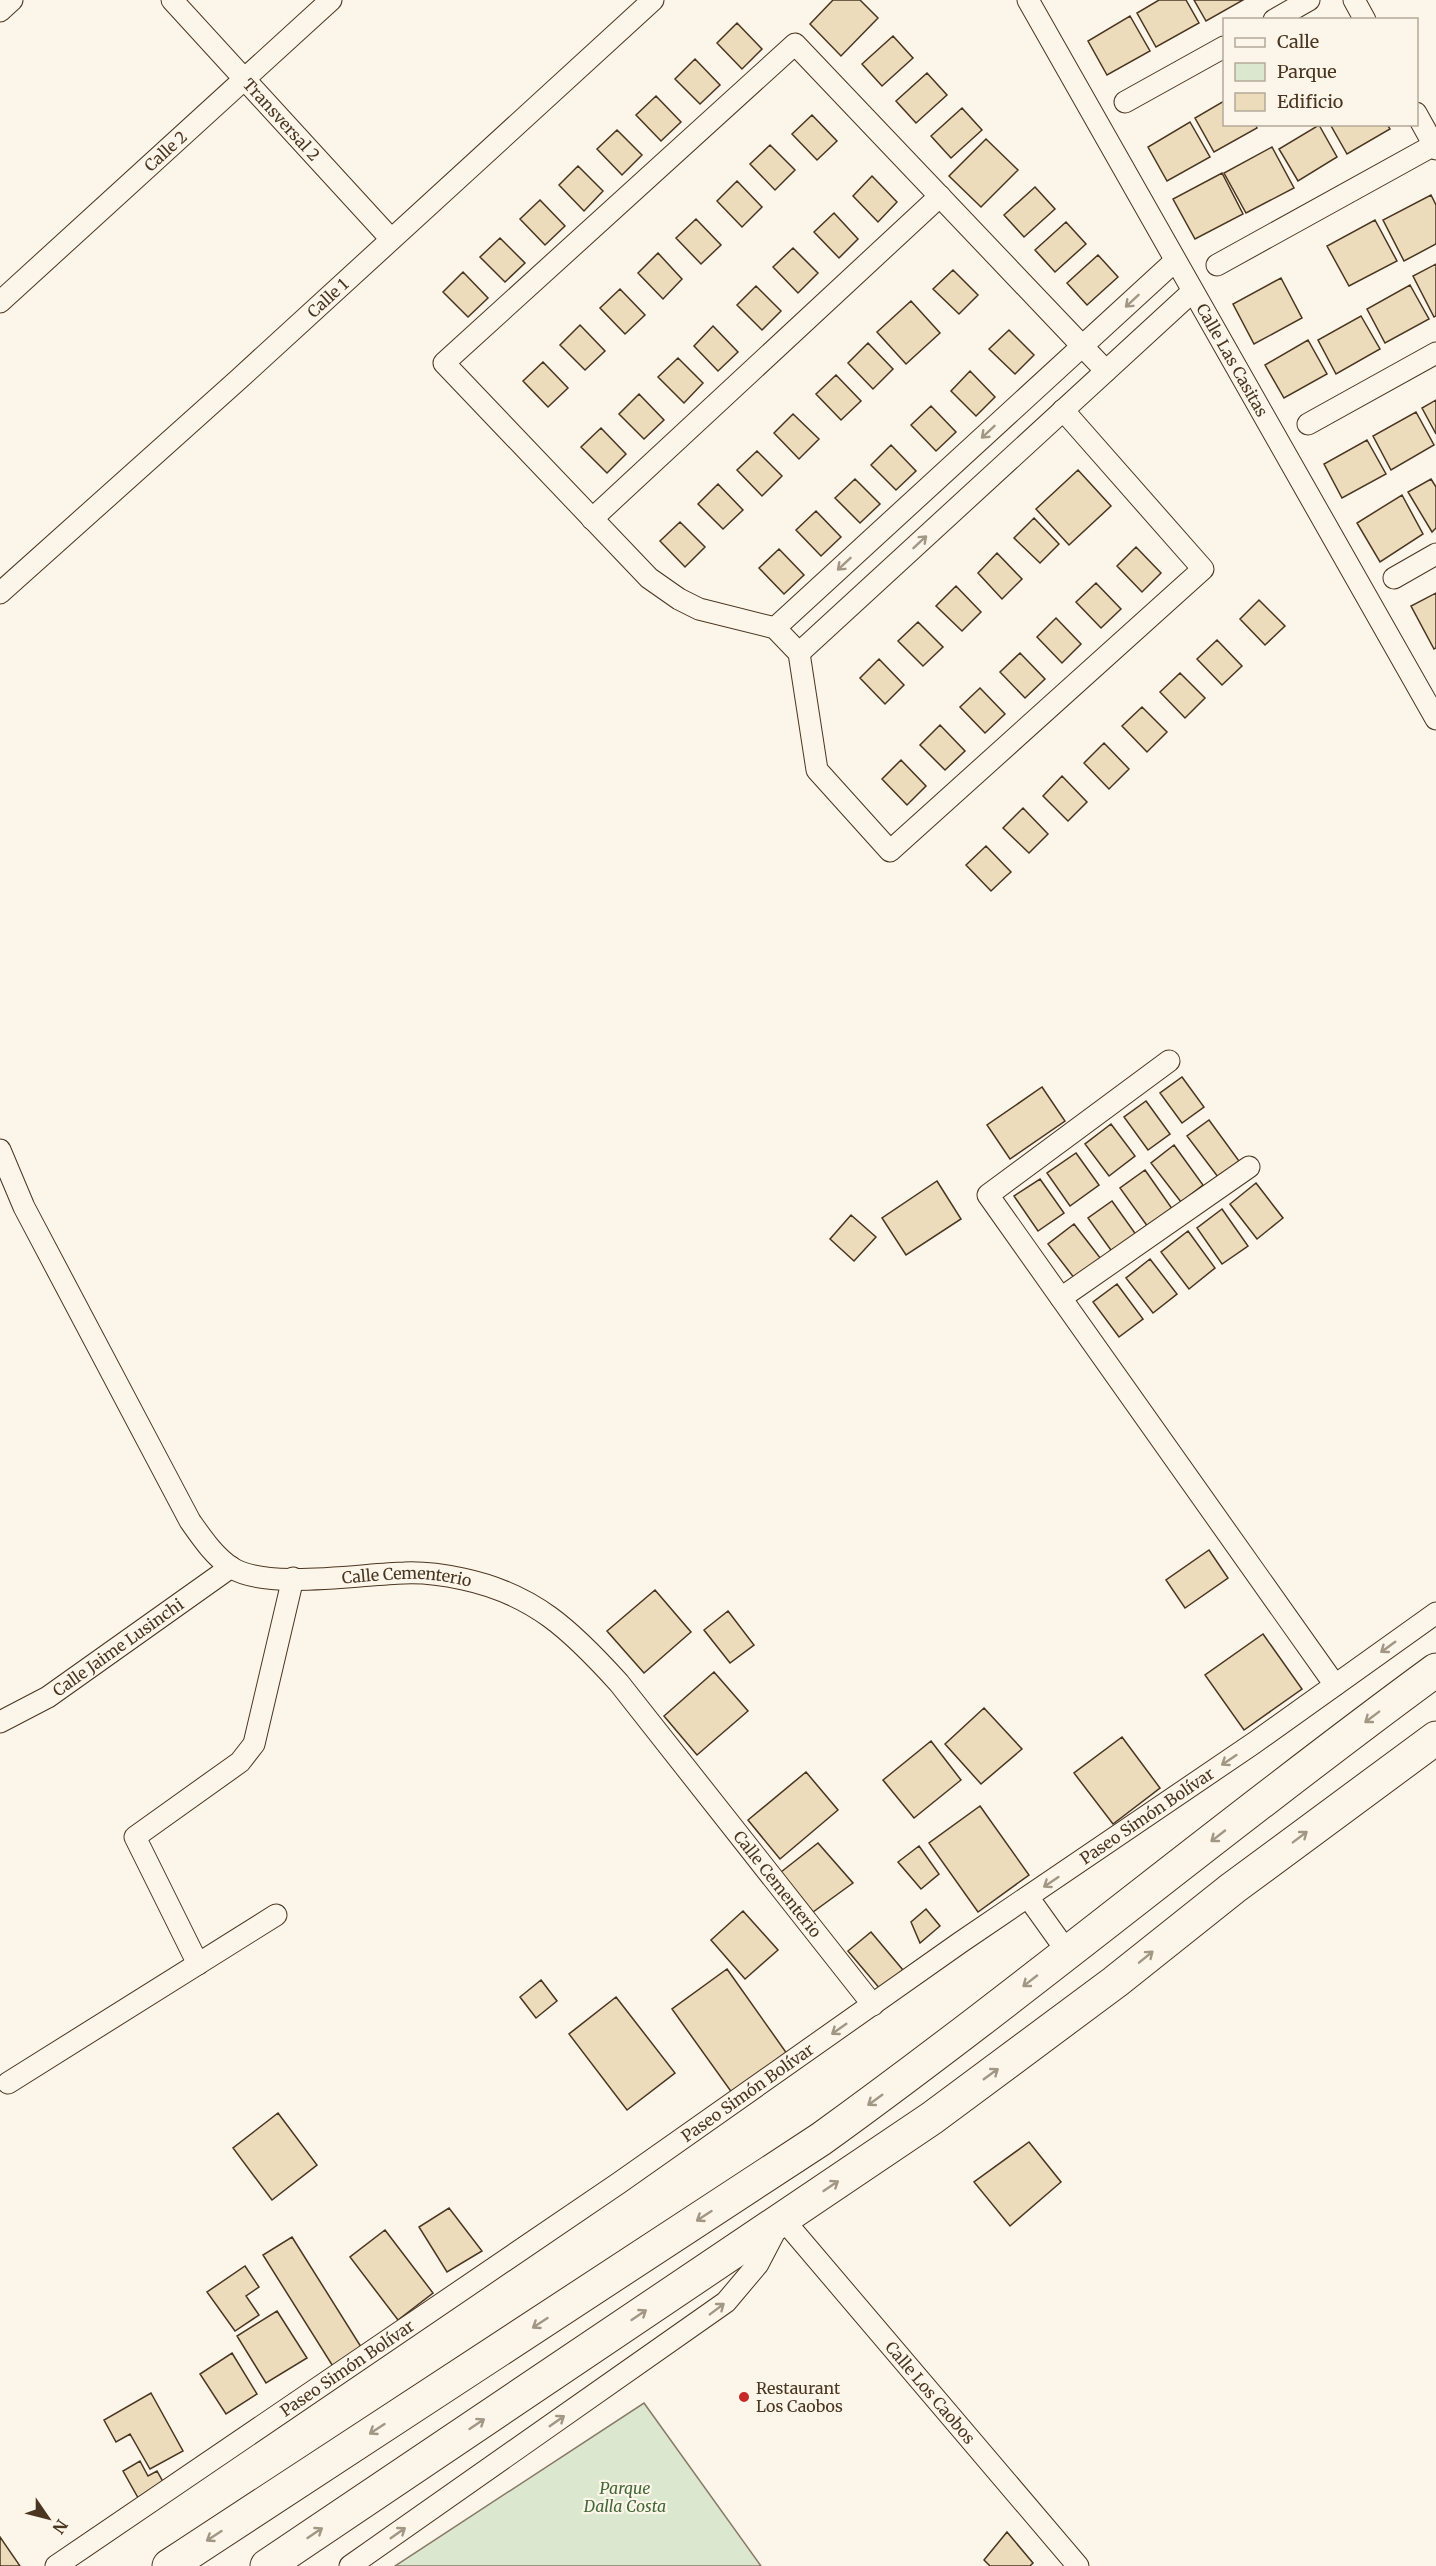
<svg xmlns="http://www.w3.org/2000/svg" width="1436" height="2566" font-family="Merriweather,serif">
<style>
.green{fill:#dce7d0;stroke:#887966;stroke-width:1.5}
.building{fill:#ecdcbc;stroke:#4a3520;stroke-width:1.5}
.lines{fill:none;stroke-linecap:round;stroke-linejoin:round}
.minor-casing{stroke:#4a3520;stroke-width:23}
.primary-casing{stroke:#4a3520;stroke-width:35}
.minor{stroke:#fbf6e9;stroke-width:21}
.primary{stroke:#fbf6e9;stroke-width:33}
.oneway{stroke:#a29684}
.poi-dot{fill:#c62828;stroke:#fbf6e9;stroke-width:2}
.labels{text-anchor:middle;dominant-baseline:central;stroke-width:4.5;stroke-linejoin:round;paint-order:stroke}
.street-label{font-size:16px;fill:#4a3520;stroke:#fbf6e9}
.poi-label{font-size:16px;fill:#4a3520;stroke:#fbf6e9;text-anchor:start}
.park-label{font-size:16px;font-style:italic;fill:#436837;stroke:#fbf6e9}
</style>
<rect width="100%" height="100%" fill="#fbf6e9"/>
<path class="green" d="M644,2403L761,2566H395Z"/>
<path class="building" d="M833,0H860L878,18L841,56L810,24Z
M1159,0H1186L1199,23L1156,47L1137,13Z
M1194,0H1243L1206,21Z
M1130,16L1150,51L1107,75L1088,41Z
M737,23L762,49L742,69L717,43Z
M893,36L913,58L882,86L862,64Z
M695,59L720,85L700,104L675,79Z
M927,73L947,95L916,123L896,101Z
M656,96L681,122L661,141L636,115Z
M1224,101V124H1255L1257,128L1214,152L1195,118Z
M962,108L982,130L951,158L931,136Z
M812,115L837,141L817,160L792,134Z
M1190,122L1210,157L1167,181L1148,147Z
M1330,124H1387L1390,129L1347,154Z
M1319,125L1337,157L1298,181L1279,149Z
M617,130L642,155L622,175L597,149Z
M986,139L1018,170L981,207L949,176Z
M770,145L795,170L775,190L750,164Z
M1272,147L1294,188L1246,213L1224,173Z
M578,166L603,191L584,211L559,185Z
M1222,173L1243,214L1195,239L1173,199Z
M872,176L897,202L878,222L853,196Z
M737,181L762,207L742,227L717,201Z
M1035,187L1055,209L1024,237L1004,215Z
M1431,195L1436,205V244L1404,261L1383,220Z
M540,200L565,226L545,245L520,219Z
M834,213L858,239L839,258L814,232Z
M696,219L721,245L701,264L676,238Z
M1375,220L1397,261L1349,286L1327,246Z
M1066,222L1086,244L1055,272L1035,250Z
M500,238L525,263L505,282L480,257Z
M793,248L818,273L798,293L773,267Z
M658,253L682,279L663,299L638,273Z
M1098,255L1118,277L1087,305L1067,283Z
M1436,264V316L1434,317L1413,276Z
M953,270L978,295L959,314L933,289Z
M463,272L488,298L468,317L443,292Z
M1281,278L1302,318L1254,344L1233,304Z
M1410,285L1429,319L1385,343L1367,309Z
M756,286L781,311L762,330L737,305Z
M620,289L645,315L625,334L600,308Z
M911,301L940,333L906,364L877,332Z
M1361,316L1380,349L1336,374L1318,340Z
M580,325L605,351L585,370L560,345Z
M713,326L738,352L718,371L694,346Z
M1009,330L1034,355L1015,374L989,349Z
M1308,340L1327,374L1284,398L1265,365Z
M868,343L893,369L873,389L848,363Z
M678,358L703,383L684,403L658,377Z
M543,362L568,388L548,407L523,381Z
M970,371L995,397L976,416L951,391Z
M836,375L861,401L841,420L816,394Z
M639,394L664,420L644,439L619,414Z
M1436,400V434L1422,408Z
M931,406L956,432L936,451L911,425Z
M1416,412L1434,445L1391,470L1373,436Z
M793,414L819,439L799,459L774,433Z
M601,428L626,454L607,473L581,447Z
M1367,440L1386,474L1342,498L1324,464Z
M891,445L916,471L896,490L871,465Z
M757,451L782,476L762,496L737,470Z
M1078,470L1111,506L1069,545L1036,509Z
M855,479L880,504L860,523L835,498Z
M1431,479L1436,487V528L1432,532L1408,492Z
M718,484L743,510L723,529L698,504Z
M1402,495L1423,534L1380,562L1357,523Z
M816,511L841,537L821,556L796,530Z
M1034,518L1059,544L1040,563L1014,538Z
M680,522L705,547L685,567L660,541Z
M1136,547L1161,573L1142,592L1117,566Z
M779,549L804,575L784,594L759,568Z
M997,553L1022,579L1002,599L978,573Z
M1096,583L1121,609L1101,628L1076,602Z
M956,586L981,612L962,631L936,606Z
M1436,593V648L1434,649L1411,606Z
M1259,600L1285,626L1265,645L1240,619Z
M1056,618L1081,644L1062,663L1037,637Z
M918,622L943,647L923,666L898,641Z
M1217,640L1242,666L1222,685L1197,659Z
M1020,653L1045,679L1025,698L1000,672Z
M879,659L904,685L885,704L860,678Z
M1180,673L1205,698L1185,718L1160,692Z
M980,688L1005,714L985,733L960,707Z
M1142,707L1167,732L1147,752L1122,726Z
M940,725L965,751L945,770L920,745Z
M1104,743L1129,769L1109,789L1084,763Z
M901,760L926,786L907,805L882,779Z
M1062,776L1087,802L1068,821L1043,796Z
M1023,808L1048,834L1029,853L1003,828Z
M986,846L1011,872L991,891L966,865Z
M1182,1077L1204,1107L1182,1123L1160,1093Z
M1042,1087L1065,1121L1010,1159L987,1125Z
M1146,1101L1170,1134L1148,1150L1124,1117Z
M1209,1120L1239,1161L1218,1177L1187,1136Z
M1111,1124L1135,1156L1109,1176L1085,1144Z
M1174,1145L1203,1185L1181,1202L1151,1163Z
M1076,1153L1099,1185L1070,1206L1047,1173Z
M1145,1170L1173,1210L1148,1227L1120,1188Z
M1040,1179L1064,1213L1038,1231L1014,1196Z
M937,1181L961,1219L906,1255L882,1218Z
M1256,1183L1283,1218L1257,1239L1230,1204Z
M1112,1201L1137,1236L1113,1253L1088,1218Z
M1222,1209L1248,1246L1222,1264L1197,1228Z
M851,1215L876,1237L854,1261L830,1239Z
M1074,1224L1101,1259L1075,1279L1048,1244Z
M1188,1231L1215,1268L1189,1289L1161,1252Z
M1150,1259L1177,1294L1153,1313L1126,1278Z
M1117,1284L1143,1319L1119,1337L1093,1302Z
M1209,1550L1228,1578L1185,1608L1166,1580Z
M655,1590L691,1632L644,1673L607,1631Z
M728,1611L754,1645L730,1663L704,1630Z
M1263,1634L1302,1689L1244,1730L1205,1675Z
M714,1672L748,1711L697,1755L664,1716Z
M984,1708L1022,1749L981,1784L945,1744Z
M1122,1737L1160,1788L1113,1824L1074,1773Z
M931,1741L961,1780L914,1818L883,1780Z
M806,1772L838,1810L780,1859L748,1820Z
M980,1806L1029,1875L978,1912L929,1843Z
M818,1843L853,1883L813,1912L781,1872Z
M919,1846L939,1874L921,1889L898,1862Z
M926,1909L940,1926L920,1943L911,1922Z
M743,1911L778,1950L745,1979L711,1940Z
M871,1932L903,1970L881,1990L848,1951Z
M727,1969L790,2058L735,2097L672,2009Z
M541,1980L557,2001L536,2018L520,1997Z
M616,1997L675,2073L627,2110L569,2034Z
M278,2113L317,2165L272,2200L233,2148Z
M1029,2142L1061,2182L1010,2226L974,2182Z
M449,2208L482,2251L447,2272L419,2227Z
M385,2230L433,2293L398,2320L350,2257Z
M292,2237L363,2350L334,2368L263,2255Z
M245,2266L259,2287L246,2296L259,2315L235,2331L207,2292Z
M277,2311L307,2358L266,2383L237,2336Z
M232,2353L257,2394L226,2414L200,2374Z
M151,2393L183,2451L150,2469L130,2434L116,2442L104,2420Z
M140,2461L148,2476L157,2471L167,2489L141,2503L123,2471Z
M1007,2532L1033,2563L1030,2566H990L984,2560Z
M0,2537L20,2566H0Z"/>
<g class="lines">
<g class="minor-casing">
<g id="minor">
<path id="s1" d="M172,0L391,239"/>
<path id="s2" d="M1028,0L1436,719"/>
<path d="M1354,0L1365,20"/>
<path d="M0,11L12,0"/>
<path d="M1274,20L1309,0"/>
<path d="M1125,102L1224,47"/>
<path d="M1416,113L1436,149"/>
<path d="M1217,265L1434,145"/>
<path id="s3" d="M0,302L331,0"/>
<path d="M1063,410L1203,569L890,851L817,770L799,653L775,628L699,609L679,599L649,578L444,363L795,44L1106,371"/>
<path d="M1308,424L1436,353"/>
<path d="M592,519L940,196"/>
<path d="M1394,578L1436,554"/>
<path id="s4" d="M0,593L239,379L653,0"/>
<path d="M775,628L1175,261"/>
<path d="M799,653L1192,292"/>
<path d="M1169,1061L988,1195L1335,1685"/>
<path id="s5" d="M0,1150L24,1207L190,1521C202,1538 214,1556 232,1568C268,1590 361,1574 404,1573C423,1572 444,1575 463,1579C534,1594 572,1631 619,1683L873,2005"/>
<path d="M1061,1298L1249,1167"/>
<path id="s6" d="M0,1722L48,1697L231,1567"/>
<path d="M1028,1897L1068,1953"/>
<path d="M198,1964L135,1837L240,1762L254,1744L293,1578"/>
<path d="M8,2083L276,1915"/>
<path id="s7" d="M56,2566L619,2183L961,1942L1254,1743L1436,1613"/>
<path id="s8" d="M350,2566L726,2302L758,2264L782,2218L1078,2566"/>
</g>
</g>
<g class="primary-casing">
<path id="primary" d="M169,2566L821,2139C1030,1988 1228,1822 1436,1670
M267,2566L932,2118L1115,1982L1233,1888L1436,1738"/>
</g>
<use href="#minor" class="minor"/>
<use href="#primary" class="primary"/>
</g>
<defs><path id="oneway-shaft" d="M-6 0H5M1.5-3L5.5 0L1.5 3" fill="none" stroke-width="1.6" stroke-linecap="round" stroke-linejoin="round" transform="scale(1.5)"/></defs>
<g class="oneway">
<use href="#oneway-shaft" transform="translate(1132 301) rotate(137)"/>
<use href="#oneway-shaft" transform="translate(988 432) rotate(137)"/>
<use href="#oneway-shaft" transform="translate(920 542) rotate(-43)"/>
<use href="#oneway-shaft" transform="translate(844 564) rotate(137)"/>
<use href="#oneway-shaft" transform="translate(1388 1647) rotate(144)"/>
<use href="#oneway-shaft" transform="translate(1372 1717) rotate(143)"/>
<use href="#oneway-shaft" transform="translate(1229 1760) rotate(146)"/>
<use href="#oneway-shaft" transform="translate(1218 1836) rotate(142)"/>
<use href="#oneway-shaft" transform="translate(1300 1837) rotate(-37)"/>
<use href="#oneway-shaft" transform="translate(1051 1882) rotate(146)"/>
<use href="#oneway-shaft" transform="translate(1146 1957) rotate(-39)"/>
<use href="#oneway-shaft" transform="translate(1030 1981) rotate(142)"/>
<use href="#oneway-shaft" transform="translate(839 2029) rotate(145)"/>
<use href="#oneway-shaft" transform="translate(991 2074) rotate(-36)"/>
<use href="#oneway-shaft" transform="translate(875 2100) rotate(144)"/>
<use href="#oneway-shaft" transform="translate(831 2186) rotate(-34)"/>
<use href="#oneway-shaft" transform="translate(704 2216) rotate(147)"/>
<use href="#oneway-shaft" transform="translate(717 2309) rotate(-37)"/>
<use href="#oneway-shaft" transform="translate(639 2315) rotate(-34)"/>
<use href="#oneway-shaft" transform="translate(540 2323) rotate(147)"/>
<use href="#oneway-shaft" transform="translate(557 2421) rotate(-35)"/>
<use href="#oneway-shaft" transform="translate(477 2424) rotate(-34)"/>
<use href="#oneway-shaft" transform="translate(377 2429) rotate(147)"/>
<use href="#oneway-shaft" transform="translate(315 2533) rotate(-34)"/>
<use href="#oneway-shaft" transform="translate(398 2533) rotate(-35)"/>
<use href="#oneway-shaft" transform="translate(214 2536) rotate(147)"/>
</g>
<circle class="poi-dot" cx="744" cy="2397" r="6"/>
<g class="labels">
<g class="street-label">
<text stroke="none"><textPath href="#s1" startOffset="162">Transversal 2</textPath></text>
<text stroke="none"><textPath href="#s3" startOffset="224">Calle 2</textPath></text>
<text stroke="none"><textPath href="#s4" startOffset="441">Calle 1</textPath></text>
<text stroke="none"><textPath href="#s2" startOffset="414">Calle Las Casitas</textPath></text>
<text stroke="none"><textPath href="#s5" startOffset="657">Calle Cementerio</textPath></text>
<text stroke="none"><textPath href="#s6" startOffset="140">Calle Jaime Lusinchi</textPath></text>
<text stroke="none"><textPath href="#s7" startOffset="1324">Paseo Simón Bolívar</textPath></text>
<text stroke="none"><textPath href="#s5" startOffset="1161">Calle Cementerio</textPath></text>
<text stroke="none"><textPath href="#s7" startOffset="838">Paseo Simón Bolívar</textPath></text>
<text stroke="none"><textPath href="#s7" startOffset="352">Paseo Simón Bolívar</textPath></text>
<text stroke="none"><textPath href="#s8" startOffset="790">Calle Los Caobos</textPath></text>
</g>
<g class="poi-label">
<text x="756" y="2388">Restaurant<tspan x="756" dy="18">Los Caobos</tspan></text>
</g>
<g class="park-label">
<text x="625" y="2488">Parque<tspan x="625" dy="18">Dalla Costa</tspan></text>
</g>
</g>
<rect x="1223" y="18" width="195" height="108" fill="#fbf6e9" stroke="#b4a999" stroke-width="1.5"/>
<rect x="1235" y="38" width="30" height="9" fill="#fbf6e9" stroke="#b4a999" stroke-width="1.5"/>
<text x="1277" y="48" font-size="18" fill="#4a3520">Calle</text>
<rect x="1235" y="63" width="30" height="18" fill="#dce7d0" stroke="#b4a999" stroke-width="1.5"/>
<text x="1277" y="78" font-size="18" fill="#4a3520">Parque</text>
<rect x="1235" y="93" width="30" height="18" fill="#ecdcbc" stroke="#b4a999" stroke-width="1.5"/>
<text x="1277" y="108" font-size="18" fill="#4a3520">Edificio</text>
<g transform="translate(48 2518) rotate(125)" stroke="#fbf6e9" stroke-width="4.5" paint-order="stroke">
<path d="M0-4.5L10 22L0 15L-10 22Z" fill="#4a3520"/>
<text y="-9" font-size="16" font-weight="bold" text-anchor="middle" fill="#4a3520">N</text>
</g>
</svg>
